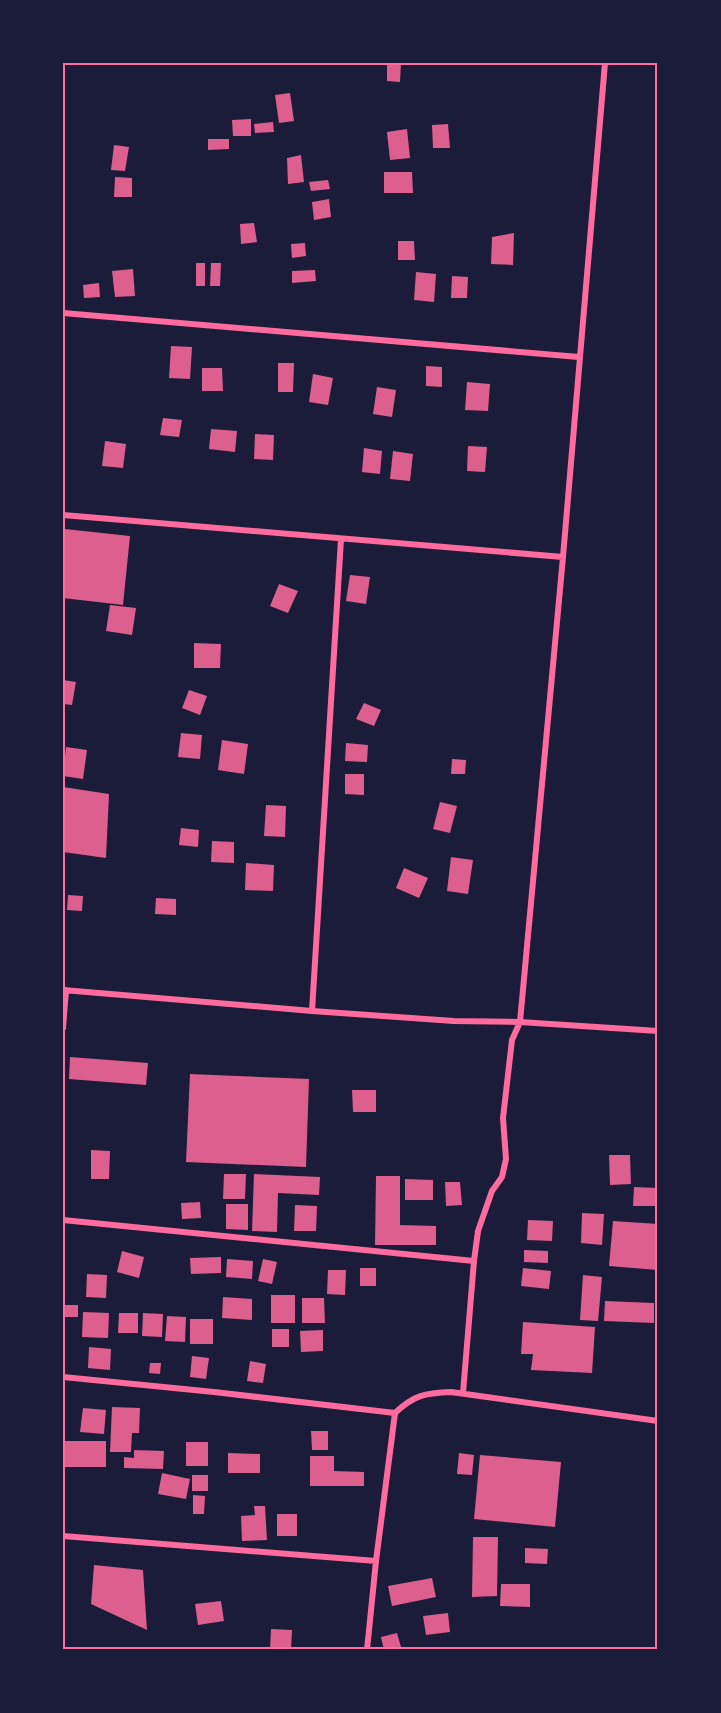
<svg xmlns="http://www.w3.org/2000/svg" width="721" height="1713" font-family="'IBM Plex Sans',sans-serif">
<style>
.building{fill:#dd5f8e}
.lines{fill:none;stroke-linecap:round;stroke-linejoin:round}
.minor{stroke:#ff6b9d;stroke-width:6}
.neatline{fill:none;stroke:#ff6b9d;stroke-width:2}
</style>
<rect width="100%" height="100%" fill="#1b1b3a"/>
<path class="building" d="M387,63H401L400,82L387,81Z
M290,93L294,121L279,123L275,95Z
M251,119V136H233L232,120Z
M273,122L274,132L255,133L254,124Z
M448,124L450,148H433L432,125Z
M407,129L410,158L390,160L387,132Z
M208,139H229V149L208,150Z
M114,145L129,147L125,171L111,170Z
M301,155L304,182L288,184L287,158Z
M384,172H412L413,193H384Z
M115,177L132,178V197H114Z
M328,180L330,189L311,191L309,182Z
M329,199L331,217L314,220L312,202Z
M254,223L257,242L241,244L240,224Z
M514,233L513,265L491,264L492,237Z
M398,241H414L415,260H398Z
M305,243L306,256L292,258L291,244Z
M196,263H205V286H196Z
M211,263H221L220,286H210Z
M133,269L135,296L115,297L112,271Z
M315,270L316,281L292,283V271Z
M416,272L436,274L434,302L414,300Z
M452,276L468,277L467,298H451Z
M99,283L100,297L84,298L83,285Z
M171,346L192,347L190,379L169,378Z
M278,363H294L293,392H278Z
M426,366L442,367V387L426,386Z
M202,368H222L223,391H202Z
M313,374L333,378L328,405L309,402Z
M467,382L490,384L488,411L465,410Z
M377,387L396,390L392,417L373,414Z
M163,418L182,420L179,437L160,435Z
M211,429L237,431L235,452L209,449Z
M255,434L274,435L273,460L254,459Z
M105,441L126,444L123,468L102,466Z
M468,446L487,447L485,472L467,471Z
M364,448L382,451L380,474L362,472Z
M393,451L413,454L410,481L390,479Z
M65,529L130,536L123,605L63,598V543Z
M350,575L370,577L366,604L346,601Z
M279,584L298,591L288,613L270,606Z
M110,605L136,608L132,635L106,631Z
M194,643L221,644L220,668H194Z
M63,680L76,682L72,705L63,704Z
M189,690L207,696L200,715L182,708Z
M364,703L381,710L374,726L356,719Z
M181,733L202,735L200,759L178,757Z
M222,740L248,744L244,774L218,770Z
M346,743L368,745L367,762L345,761Z
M66,747L87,750L83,779L63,776Z
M452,759L466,760L465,774H451Z
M345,774H364V795L345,794Z
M63,787L109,794L106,858L63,852Z
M440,802L457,806L450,833L433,829Z
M266,805L286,806L285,837L264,836Z
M181,828L199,830L198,847L179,845Z
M212,841L234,842V863L211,862Z
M451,857L473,860L468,894L447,891Z
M246,863L274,865L273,891L245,890Z
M404,868L428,878L419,898L396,888Z
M68,895L83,896L82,911L67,910Z
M156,898L176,899V915L155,914Z
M70,1057L148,1063L146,1085L69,1079Z
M190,1074L309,1079L306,1167L186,1162Z
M352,1090H376V1112H353Z
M91,1150L110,1151L109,1179H91Z
M609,1155H630L631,1184L610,1185Z
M224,1174H246L245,1199H223Z
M254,1174L320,1177L319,1195L278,1193L277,1232L252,1231Z
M376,1176H400V1225L436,1226V1245H375Z
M405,1179L433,1180V1200H405Z
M445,1182H460L462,1205L446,1206Z
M634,1187L658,1188V1206H633Z
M200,1202L201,1218L182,1219L181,1203Z
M226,1204H248V1230L226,1229Z
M295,1205L317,1206L316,1231H294Z
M582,1213L604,1214L602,1245L581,1243Z
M528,1220L553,1221L552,1241L527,1240Z
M613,1221L658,1224V1270L609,1266Z
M524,1250L548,1251V1263L524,1262Z
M122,1251L144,1257L139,1278L117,1272Z
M221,1257V1273L191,1274L190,1258Z
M227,1259L253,1261L252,1279L226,1277Z
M263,1259L277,1262L272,1284L258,1281Z
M360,1268H376V1286H360Z
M523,1268L551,1271L549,1289L521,1286Z
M328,1270H346L345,1295L327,1294Z
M87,1274L107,1275L106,1298L86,1297Z
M583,1275L602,1277L598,1321L580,1320Z
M271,1295H295V1323H271Z
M223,1297L252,1299V1320L222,1318Z
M302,1298H324L325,1323H302Z
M605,1301L654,1303V1323L604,1321Z
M65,1305H78V1317H65Z
M83,1312L109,1313L108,1338L82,1337Z
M119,1313H138V1333H118Z
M143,1313L163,1314L162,1337L142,1336Z
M167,1316L186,1317L185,1342L165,1341Z
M190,1319H213V1344H190Z
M523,1322L595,1327L592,1373L531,1370L533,1354H521Z
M272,1329H289V1347H272Z
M323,1330V1351L301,1352L300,1331Z
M89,1347L111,1349L110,1370L88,1368Z
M192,1356L209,1358L206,1379L190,1377Z
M250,1361L266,1364L263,1383L247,1381Z
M150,1363H161L160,1374L149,1373Z
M112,1407L140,1408L139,1433H132L131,1452H110Z
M83,1408L106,1410L104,1434L80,1432Z
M311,1431H328V1450H312Z
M63,1441H106V1467H63Z
M186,1442H208V1466H186Z
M134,1450L164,1451L163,1469L124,1468V1457L134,1458Z
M228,1453L260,1454V1473H228Z
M459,1453L474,1455L472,1475L457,1474Z
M480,1455L561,1462L555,1527L474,1519Z
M310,1456H334V1471L364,1472V1486H310Z
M162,1473L190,1479L186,1499L158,1494Z
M192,1475H208V1491H192Z
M193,1495L205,1496L204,1514H193Z
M254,1506H265L267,1540L242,1541L241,1516L255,1515Z
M277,1514H297V1536H277Z
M473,1537H498L497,1596L472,1597Z
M525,1548L548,1549L547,1564L525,1563Z
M94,1565L143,1570L147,1630L91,1604Z
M432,1578L436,1597L392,1606L388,1586Z
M501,1584H530V1607L500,1606Z
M221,1601L224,1621L198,1625L195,1604Z
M448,1613L450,1632L426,1635L423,1616Z
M271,1629L292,1630L291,1650H270Z
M397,1633L401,1647L384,1650L381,1637Z"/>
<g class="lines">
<path class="minor" d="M63,313L579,357
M63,515L563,557
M63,990L312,1011L454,1021L520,1022L658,1031
M312,1011L341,539
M63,1028L66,990
M63,1220L474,1261
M63,1377L214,1392L395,1413
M463,1393L474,1261L478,1231L492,1191L502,1177L506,1159L503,1118L512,1040L520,1022L563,557L605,63
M63,1536L376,1561
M367,1650L376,1561L395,1413C414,1395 425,1393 451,1392L658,1421"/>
</g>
<rect width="721" height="1713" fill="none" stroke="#1b1b3a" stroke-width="129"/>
<rect x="64" y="64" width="592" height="1584" class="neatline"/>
</svg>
